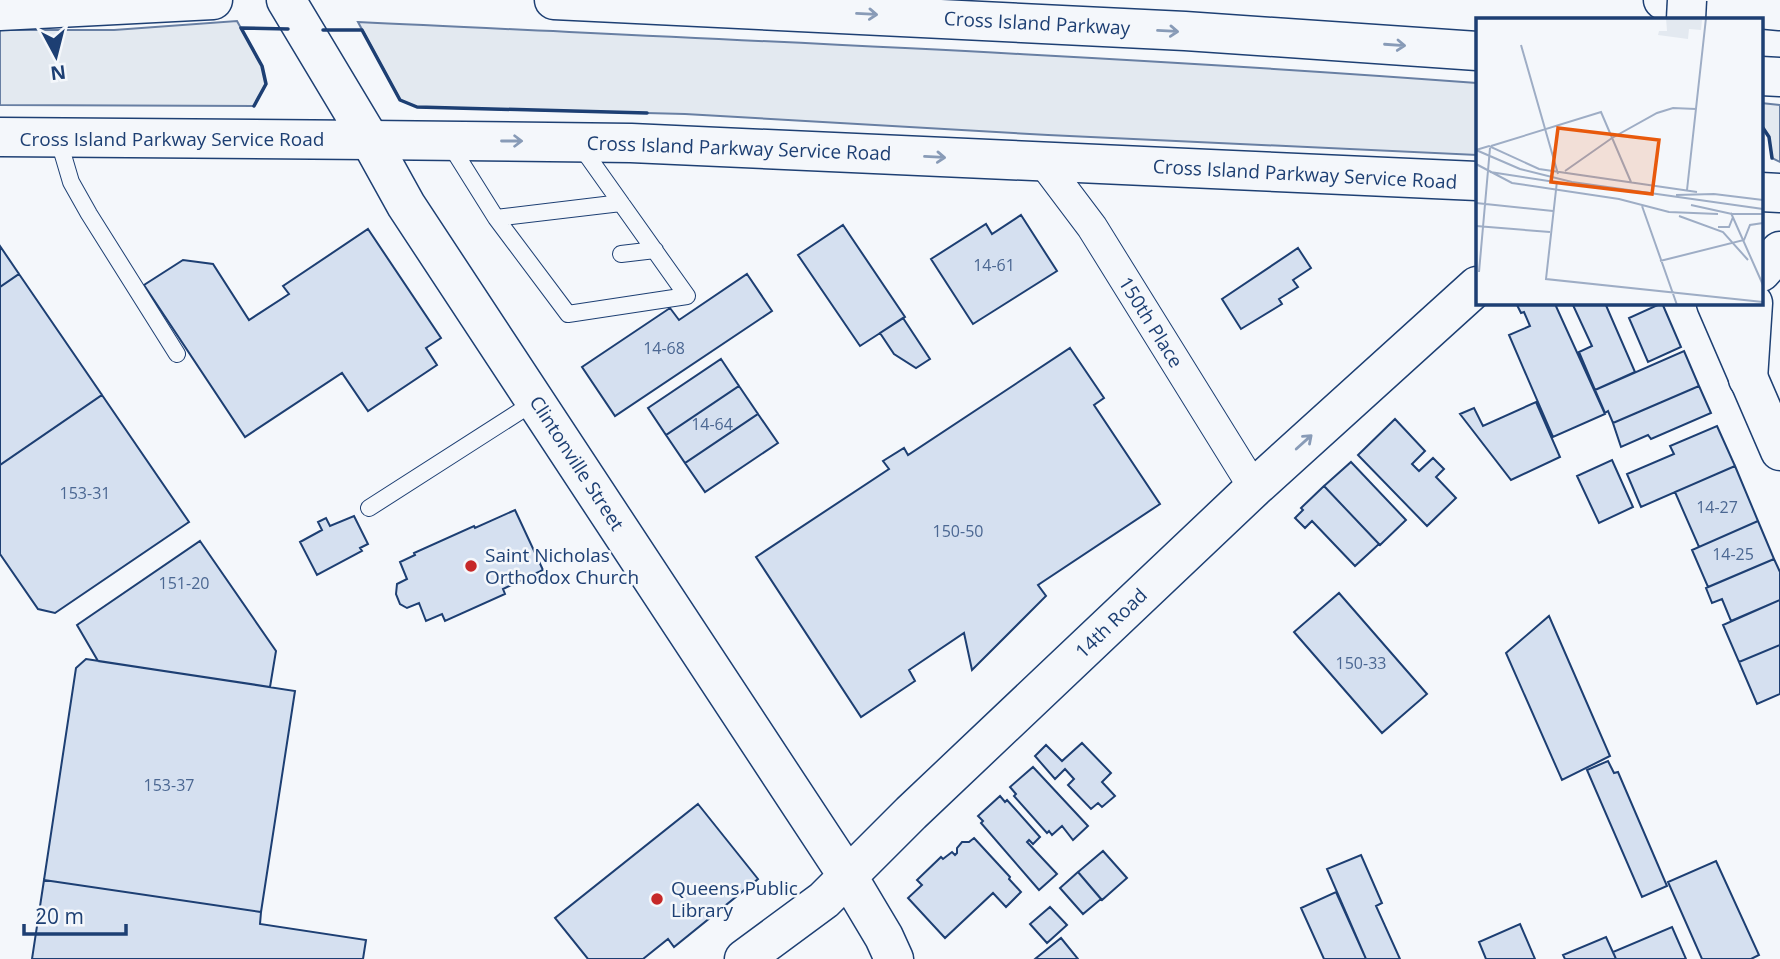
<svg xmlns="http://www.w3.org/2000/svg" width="1780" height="959" font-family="'Open Sans',sans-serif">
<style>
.green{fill:#e3e9f0;stroke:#687fa3;stroke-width:2}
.building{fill:#d5e0f0;stroke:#1d3f73;stroke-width:2}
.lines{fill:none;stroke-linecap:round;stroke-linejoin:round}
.service-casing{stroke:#1d3f73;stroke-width:18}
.minor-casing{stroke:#1d3f73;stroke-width:32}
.tertiary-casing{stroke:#1d3f73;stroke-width:41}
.secondary-casing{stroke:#1d3f73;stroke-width:41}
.primary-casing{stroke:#1d3f73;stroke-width:41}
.motorway-casing{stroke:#1d3f73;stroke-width:41}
.service{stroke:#f4f7fb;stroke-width:16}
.minor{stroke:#f4f7fb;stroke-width:30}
.tertiary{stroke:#f4f7fb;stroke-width:38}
.secondary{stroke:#f4f7fb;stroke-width:38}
.primary{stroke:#f4f7fb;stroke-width:38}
.motorway{stroke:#f4f7fb;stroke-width:38}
.tertiary-bridge-casing{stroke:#1d3f73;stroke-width:41;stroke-linecap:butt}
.tertiary-bridge{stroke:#f4f7fb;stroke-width:38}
.wall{stroke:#1d3f73;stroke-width:3.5}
.oneway{stroke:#889bb7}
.poi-dot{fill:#c62828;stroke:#f4f7fb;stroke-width:2.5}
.labels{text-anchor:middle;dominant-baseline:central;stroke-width:5;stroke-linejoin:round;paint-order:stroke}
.number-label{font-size:16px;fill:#4b6792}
.street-label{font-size:19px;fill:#1d3f73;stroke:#f4f7fb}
.poi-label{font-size:19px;fill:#1d3f73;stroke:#f4f7fb;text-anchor:start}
.inset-road{fill:none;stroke:#9eadc5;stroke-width:2}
.view{fill:#e8590c;fill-opacity:0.15;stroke:#e8590c;stroke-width:3.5}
.inset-edge{fill:none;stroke:#1d3f73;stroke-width:3.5}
</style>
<rect width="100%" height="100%" fill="#f4f7fb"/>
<path class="green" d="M237,21L262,66L266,84L254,106L0,105V30H114Z
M358,22C731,40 1105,55 1477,83V155L1048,135L685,114L417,107L400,100Z
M1761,103L1780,105V162L1772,158L1769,137L1761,125Z"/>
<path class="building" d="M1021,215L1057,271L973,324L931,259L986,224L992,234Z
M843,225L905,317L860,346L798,255Z
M368,229L441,338L426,348L437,365L368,411L342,373L245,437L144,285L183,260L213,264L249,320L289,294L283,286Z
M0,246L19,274L0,287Z
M1298,248L1311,268L1293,280L1298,287L1279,299L1282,304L1241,329L1222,299Z
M19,274L102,395L0,465V287Z
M747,274L772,311L615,416L582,367L670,308L679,320Z
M1523,303L1555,304L1605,414L1553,437L1509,335L1530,326L1524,312L1521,313L1517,305Z
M1572,303H1605L1635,372L1595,390L1579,352L1592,346Z
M1662,303L1681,347L1648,362L1629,318Z
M903,318L930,359L916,368L894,354L880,333Z
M1070,348L1104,398L1094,405L1160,504L1038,585L1046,596L972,670L964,633L909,670L915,681L861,717L756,557L889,469L883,461L904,448L908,455Z
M1684,351L1699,386L1613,423L1608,411L1605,413L1595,390Z
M721,359L739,386L666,435L648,408Z
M739,386L758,414L685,463L666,435Z
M1699,386L1711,413L1651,439L1648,435L1621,447L1613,423Z
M102,395L189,522L55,613L38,609L0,554V465Z
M1536,402L1560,457L1511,480L1460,414L1474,408L1483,426Z
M758,414L778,443L705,492L685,463Z
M1395,419L1425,451L1412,464L1419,471L1433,458L1444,469L1436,477L1456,498L1427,526L1358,455Z
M1717,426L1735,466L1641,507L1627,474L1674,454L1670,446Z
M1612,460L1633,507L1599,523L1577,476Z
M1351,462L1406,520L1380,545L1324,486Z
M1735,466L1758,521L1699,547L1675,492Z
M1324,486L1379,544L1355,566L1312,521L1305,528L1295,518L1303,510L1301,508Z
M515,510L543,570L503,589L505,594L445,621L442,614L426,621L419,603L407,608L400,604L396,594L397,584L407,579L400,562L415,555L414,553L474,526L475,528Z
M354,516L368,544L360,548L362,551L317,575L300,542L322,530L318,522L326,518L330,526Z
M1758,521L1774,559L1708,587L1692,550Z
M200,541L276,651L270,687L98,661L77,625Z
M1774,559L1780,572V600L1731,621L1722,599L1712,603L1706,588Z
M1339,593L1427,694L1382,733L1294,632Z
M1780,600V645L1739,662L1723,625Z
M1549,616L1610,756L1562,780L1506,653Z
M1780,645V694L1757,704L1739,662Z
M86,659L295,691L261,912L44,880L76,668Z
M1082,743L1111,773L1102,782L1115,796L1102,807L1098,803L1091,809L1068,785L1074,779L1065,769L1055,779L1035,756L1046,745L1062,761Z
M1608,761L1614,773L1618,772L1667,886L1642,897L1587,770Z
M1033,767L1088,826L1073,840L1062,826L1052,835L1049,831L1047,833L1014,796L1016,794L1010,787Z
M1000,796L1005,802L1007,800L1040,837L1033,844L1029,840L1027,842L1057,874L1039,890L981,823L983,821L978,816Z
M698,804L758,879L674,947L668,939L643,959H588L555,918Z
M974,838L1010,877L1009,879L1021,892L1006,907L993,893L945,938L908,898L922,885L917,880L941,857L943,859L952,852L955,855L957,853V848L962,842H969Z
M1103,851L1127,878L1102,900L1078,872Z
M1361,855L1382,903L1376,906L1400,959H1366L1327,869Z
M1716,861L1759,955L1751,959H1702L1668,882Z
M1078,872L1101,899L1083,914L1060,888Z
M44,880L261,912L260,924L366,940L363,959H32Z
M1336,892L1366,959H1324L1301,908Z
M1050,907L1067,925L1047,943L1030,924Z
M1520,924L1535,959H1486L1479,942Z
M1672,927L1686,959H1616L1613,952Z
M1606,937L1616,959H1565L1563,955Z
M1061,938L1078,959H1035Z"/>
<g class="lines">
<g class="service-casing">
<path id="service" d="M58,138L71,182L89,214L177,354
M449,143L496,218L568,314L687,296L579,144
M496,218L621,203
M621,254L655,250
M369,508L536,401"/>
</g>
<g class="minor-casing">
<path id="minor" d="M1043,162L1092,227L1254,488"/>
</g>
<g class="tertiary-casing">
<path id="tertiary" d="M370,140L406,205L847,875L884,937L894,959
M1716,303L1780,451
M744,959L824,900L911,813L1254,488L1477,286"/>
</g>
<g class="secondary-casing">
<path id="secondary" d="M370,140L631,143L1477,181
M1761,192L1780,193
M1761,272L1780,251
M1748,379L1753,303"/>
</g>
<g class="primary-casing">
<path id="primary" d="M286,0L370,140
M0,137L370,140"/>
</g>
<g class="motorway-casing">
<path id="motorway" d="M554,0L1185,31L1477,51
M1663,0L1780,11
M0,11L213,0
M1761,76L1780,77"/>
</g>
<use href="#service" class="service"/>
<use href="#minor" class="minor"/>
<use href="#tertiary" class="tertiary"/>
<use href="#secondary" class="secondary"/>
<use href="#primary" class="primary"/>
<use href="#motorway" class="motorway"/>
<g class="tertiary-bridge-casing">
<path id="tertiary-bridge" d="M1686,19L1687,0"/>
</g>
<use href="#tertiary-bridge" class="tertiary-bridge"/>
<path class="wall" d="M323,30H362L400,100L417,107L647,113
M254,106L266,84L262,66L241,28L288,29
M1761,125L1769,137L1772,158"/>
</g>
<defs><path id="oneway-shaft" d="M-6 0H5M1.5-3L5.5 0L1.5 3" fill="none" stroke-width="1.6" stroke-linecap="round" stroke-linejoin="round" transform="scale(1.75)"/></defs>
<g class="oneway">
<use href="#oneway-shaft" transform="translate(867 14) rotate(3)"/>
<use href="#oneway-shaft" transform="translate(1168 31) rotate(3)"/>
<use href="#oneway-shaft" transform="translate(1395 45) rotate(4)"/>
<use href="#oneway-shaft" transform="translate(512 141)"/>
<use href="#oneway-shaft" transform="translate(935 157) rotate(3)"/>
<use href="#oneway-shaft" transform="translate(1304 442) rotate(-42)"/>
</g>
<g class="poi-dot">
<circle cx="471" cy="566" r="7"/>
<circle cx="657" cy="899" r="7"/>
</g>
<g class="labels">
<g class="number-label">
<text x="994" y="265">14-61</text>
<text x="664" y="348">14-68</text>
<text x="712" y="424">14-64</text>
<text x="85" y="493">153-31</text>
<text x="1717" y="507">14-27</text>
<text x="958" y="531">150-50</text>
<text x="1733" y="554">14-25</text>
<text x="184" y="583">151-20</text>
<text x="1361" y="663">150-33</text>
<text x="169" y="785">153-37</text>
</g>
<g class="street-label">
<text transform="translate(1037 23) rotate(3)">Cross Island Parkway</text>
<text x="172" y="139">Cross Island Parkway Service Road</text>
<text transform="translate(739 148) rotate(2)">Cross Island Parkway Service Road</text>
<text transform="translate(1305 174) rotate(3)">Cross Island Parkway Service Road</text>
<text transform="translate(1151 322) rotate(58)">150th Place</text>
<text transform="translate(577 463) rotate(57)">Clintonville Street</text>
<text transform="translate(1111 623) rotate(-44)">14th Road</text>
</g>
<g class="poi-label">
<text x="485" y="555">Saint Nicholas<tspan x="485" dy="22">Orthodox Church</tspan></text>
<text x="671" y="888">Queens Public<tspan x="671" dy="22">Library</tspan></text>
</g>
</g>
<g transform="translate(1476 18)">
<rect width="287" height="287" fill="#f4f7fb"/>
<path d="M190,0L226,2L225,12L213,11L212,21L182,17L183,13H191Z" fill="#e3e9f0"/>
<path class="inset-road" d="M45,27L82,156M15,128L125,94L155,164M0,132L13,128L63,151L221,174M0,132L44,151L96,164L287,191M0,146L36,165L143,181L193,194L242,196M89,153L136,120L181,95L197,90L220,91M14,154L79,164M81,163L70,261L287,284M211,172L230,0M238,176L287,182M200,177L238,176M0,185L77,193M215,187L256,196H287M166,188L201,287M255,195L287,267M203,198L247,214L272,242M0,208L74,214M242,209H253L257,199M184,243L268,222L274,207L287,205M3,254L14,130"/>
<path class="view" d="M82,110L183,122L176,176L75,164Z"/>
<rect width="287" height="287" class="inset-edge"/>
</g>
<g transform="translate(56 56) rotate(173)" stroke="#f4f7fb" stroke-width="5" paint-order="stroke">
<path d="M0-5L12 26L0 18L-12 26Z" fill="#1d3f73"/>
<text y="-10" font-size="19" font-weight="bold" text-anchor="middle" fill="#1d3f73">N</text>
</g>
<path d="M24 924v10h102v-10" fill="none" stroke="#1d3f73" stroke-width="3.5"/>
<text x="35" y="924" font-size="21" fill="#1d3f73" stroke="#f4f7fb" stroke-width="5" paint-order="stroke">20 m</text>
</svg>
